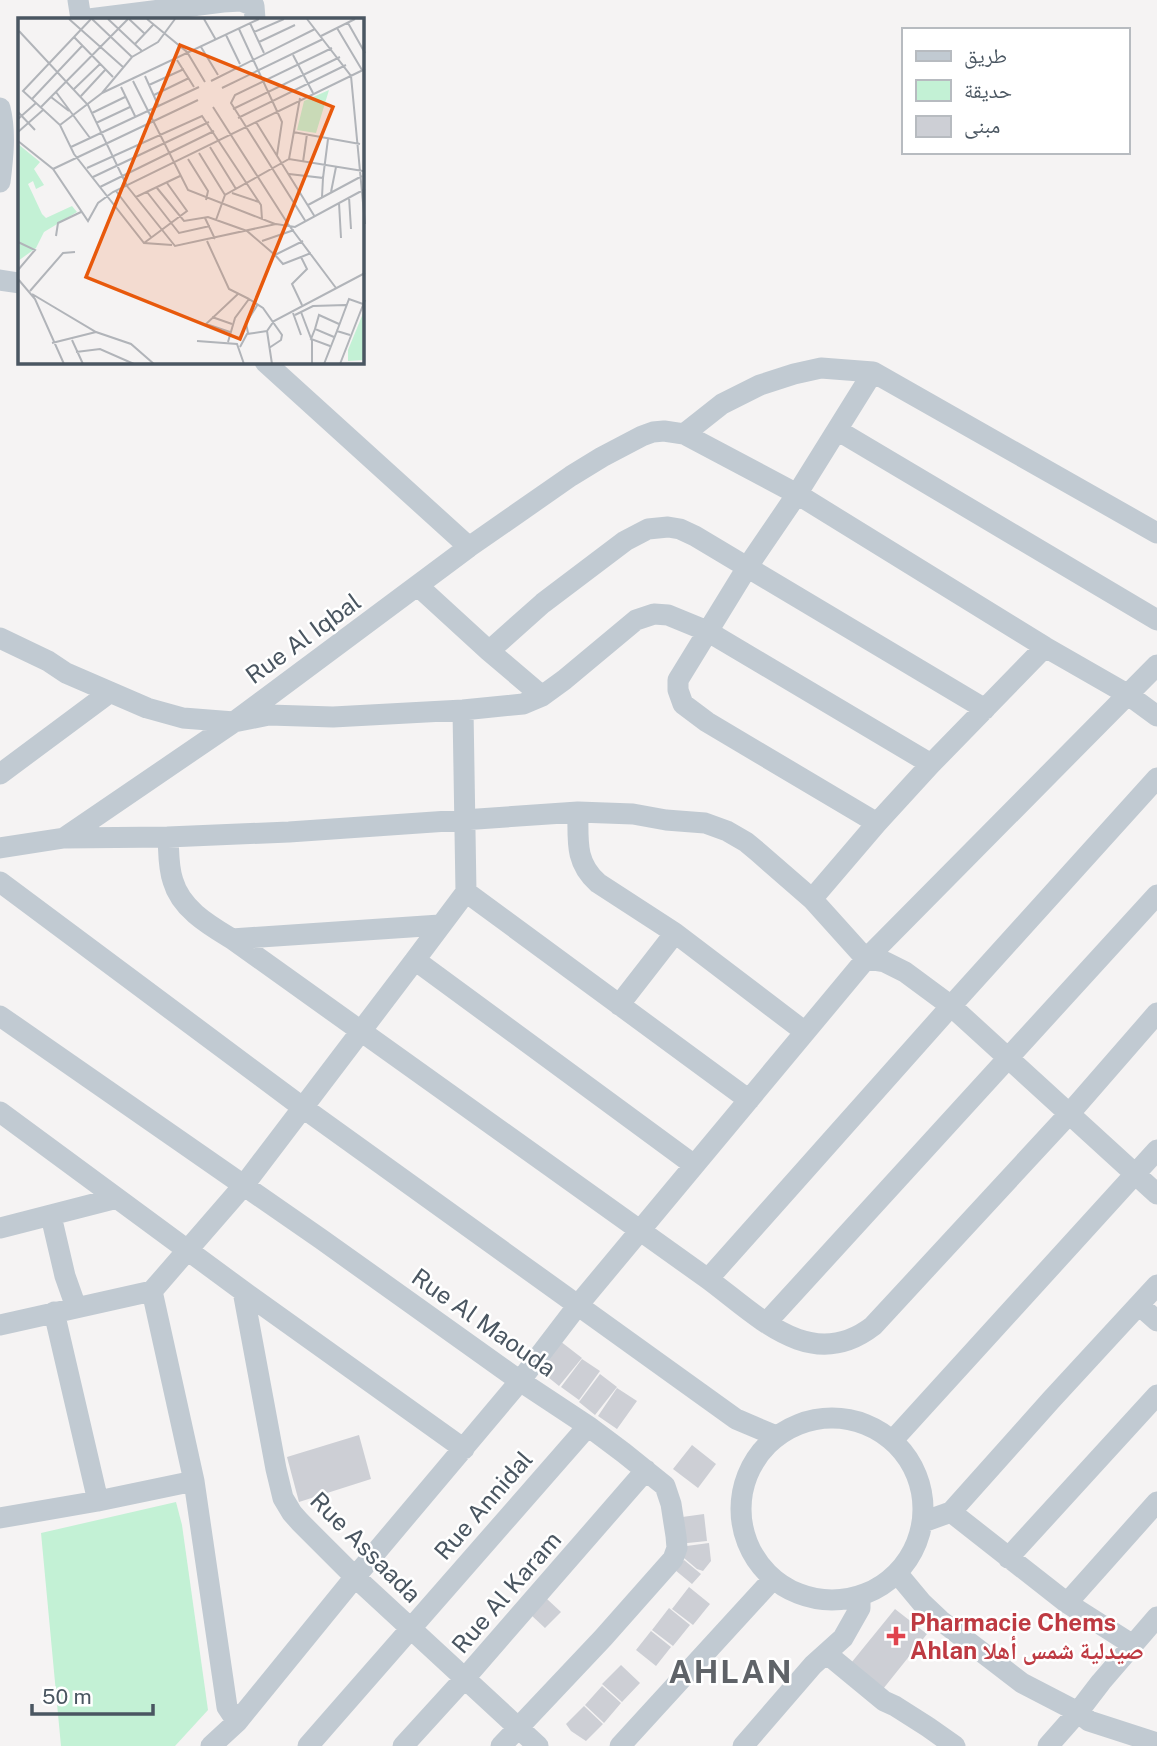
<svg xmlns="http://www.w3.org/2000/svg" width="1157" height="1746" font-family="'Public Sans','Noto Naskh Arabic',sans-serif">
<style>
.green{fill:#c3f1d5}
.building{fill:#cdcfd5}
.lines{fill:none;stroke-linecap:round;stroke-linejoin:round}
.minor{stroke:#c1cad2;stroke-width:21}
.health-dot{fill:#e0444e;stroke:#fff;stroke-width:2.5}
.labels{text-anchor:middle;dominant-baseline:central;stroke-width:5;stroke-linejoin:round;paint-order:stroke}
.street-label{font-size:24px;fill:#4a5661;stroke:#fff}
.health-label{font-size:24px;font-weight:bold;fill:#be3a42;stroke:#fff;text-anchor:start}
.district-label{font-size:32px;font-weight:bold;letter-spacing:2px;fill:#5f6368;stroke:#fff}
.inset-road{fill:none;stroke:#b1b4b9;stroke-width:2}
.view{fill:#e8590c;fill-opacity:0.15;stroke:#e8590c;stroke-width:3.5}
.inset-edge{fill:none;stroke:#4a5661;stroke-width:3.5}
</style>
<rect width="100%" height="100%" fill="#f5f3f3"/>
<path class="green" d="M176,1502L182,1525L208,1710L175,1746H61L41,1533Z"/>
<path class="building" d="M560,1341L582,1358L559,1386L538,1369Z
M582,1359L600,1371L579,1400L561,1387Z
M600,1374L617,1387L595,1415L579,1402Z
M617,1388L637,1401L617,1429L598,1416Z
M359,1435L371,1479L299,1502L287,1457Z
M692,1445L716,1464L698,1488L673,1469Z
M704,1514L707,1541L678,1544L675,1518Z
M709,1543L711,1561L703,1571L697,1569L684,1558L679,1547Z
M684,1560L701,1574L692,1584L675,1570Z
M689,1587L710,1604L693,1625L672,1609Z
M547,1599L561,1612L545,1628L531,1615Z
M669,1608L690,1625L673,1646L652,1630Z
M895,1609L927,1634L879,1694L847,1668Z
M651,1631L671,1647L656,1666L636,1650Z
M621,1665L640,1683L622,1702L602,1684Z
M602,1686L621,1703L604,1723L585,1705Z
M584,1706L603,1724L586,1741L571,1731L566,1724Z"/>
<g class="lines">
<path class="minor" d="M78,0L81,19
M89,19L223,2L241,1L254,6L255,19
M0,108C6,132 3,158 0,182
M0,280L19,283
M265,362L469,547
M873,372L797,494L748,566L678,680V690L683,704L707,722L877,823
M837,430L1157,620
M684,434L722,404L760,385L794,374L821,368L873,372L1157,533
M418,586L489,651L542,696
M0,638L48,661L66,673L147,708L183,718L234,722L269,715L333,717L463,710L523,704L542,696L564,680L636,620L654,614L668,615L707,631L931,764
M489,651L543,603L625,541L648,529L668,527L680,529L695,536L985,709
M0,774L109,693
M578,812C578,841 575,863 598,883L675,933L805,1032
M168,837C169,852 168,867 173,881C181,909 209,925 232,939L708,1279C758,1316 811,1374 873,1326L1069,1114L1157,1013
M64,838L168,837L289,832L578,812L633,814L666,820L705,823L727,831L746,842L758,852L812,899L866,959L885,962L905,972L951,1006L1157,1194
M0,848L64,838L234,722L469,547L571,476L602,457L642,436L653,432L664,431L684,434L797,494L1045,647L1127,694L1157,716
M0,882L302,1107L736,1419L776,1436
M466,892L749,1100
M812,899L877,823L931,764L1045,647
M232,939L440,925
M415,960L694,1165
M619,1005L675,933
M0,1016L321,1239L520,1381L588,1426L624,1453L665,1486L671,1504L676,1536L677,1548L673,1559L603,1638L501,1746
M0,1112L243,1291L464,1449
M51,1216L65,1276L76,1307
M0,1228L117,1198
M708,1279L951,1006L1157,778
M152,1291L194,1481L227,1707L237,1722
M243,1291L276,1469L283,1498L292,1513L300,1522L355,1577L538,1746
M1139,1305L1157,1321
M54,1312L98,1501
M766,1323L1157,895
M0,1325L152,1291L244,1185L415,960L466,892L463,710
M741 1509a91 91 0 1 1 182 0a91 91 0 1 1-182 0Z
M893,1440L1157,1150
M951,1512L1067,1603L1133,1645
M0,1518L98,1501L194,1481
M923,1522L951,1512L1051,1400L1157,1285
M1008,1558L1157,1395
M897,1573L922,1603L940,1620L1022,1683L1078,1712L1089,1721L1157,1743
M1067,1603L1157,1502
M827,1654L884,1701L895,1706L928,1727L955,1746
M211,1746L237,1722L355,1577L520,1381L578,1305L866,959L1157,665
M308,1746L588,1426
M403,1746L465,1678L646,1470
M620,1746L773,1579
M743,1746L813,1665L843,1638L860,1608V1596
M1048,1746L1078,1712L1101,1682L1157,1617"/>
</g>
<path class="health-dot" d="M892.5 1625.5h7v7h7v7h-7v7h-7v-7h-7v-7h7z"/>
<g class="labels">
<g class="street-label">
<text transform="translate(303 638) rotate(-36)">Rue Al Iqbal</text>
<text transform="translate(484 1322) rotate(35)">Rue Al Maouda</text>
<text transform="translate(483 1505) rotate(-49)">Rue Annidal</text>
<text transform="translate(366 1547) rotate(45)">Rue Assaada</text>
<text transform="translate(506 1592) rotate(-49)">Rue Al Karam</text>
</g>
<g class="health-label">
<text x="910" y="1622">Pharmacie Chems<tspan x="910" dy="28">Ahlan صيدلية شمس أهلا</tspan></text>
</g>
<g class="district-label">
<text x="731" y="1671">AHLAN</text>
</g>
</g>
<g transform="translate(18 18)">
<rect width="346" height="346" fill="#f5f3f3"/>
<path d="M311,72L298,115L279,112L286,83ZM0,126L22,144L16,151L26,167L18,171L15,163L10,166L24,196L28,200L54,188L59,194L26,214L18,230L0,243ZM346,293V342L330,343V332Z" fill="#c3f1d5"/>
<path class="inset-road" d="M51,1L105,49M73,1L5,73L42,107L56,136L126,225L154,227M74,1L114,39M90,1L124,33M111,1L127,16M129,1L169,34L187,64M186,1L198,22M289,1L333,58L347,206M232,5L246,35M330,5L347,35M319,10L344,52M221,11L264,104L259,137M1,13L70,87L109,168L157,228L258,206L277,209L347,171M236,14L266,1M208,17L222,46M303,18L337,1M56,19L95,59M241,24L277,7M117,26L135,7M183,29L200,57M275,37L295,75M159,42L176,69M127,58L140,87M115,63L170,172L257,206M193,63L297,11M131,67L166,51M103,69L117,98M204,70L305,21M56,71L82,46M38,74L72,120M84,75L241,1M136,77L171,60M63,78L88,51M33,79L51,93M14,81L64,28M23,89L110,1M195,89L270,206L318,270M215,91L322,39M0,94L17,112M74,95L107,79M220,100L328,47M0,101L18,85M238,104L297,199M78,105L112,89M42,107L84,75L114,39L140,24L157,1M0,114L25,92M275,114L342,126M0,123L35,151L70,203L80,185L95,174L347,51M53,129L181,69M192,129L218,171M181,135L207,177M170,141L190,173L188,182M271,141L282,80M285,144L289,116M69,150L184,98L243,187L244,201M35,151L180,82M271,156L305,160L304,179M75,159L191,104M305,160L310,121M82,169L196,113M139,170L166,203L190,199L229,213L257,237L285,223M98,173L133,219M129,174L161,215L192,208M313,174L318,149M214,175L241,184M118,179L162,158M331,179L333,211M321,185L323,220M290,187L344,158M187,200L197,221M198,202L207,177L271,141L345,153M288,204L213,85L217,77L314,30M38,218L40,205L63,194M189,223L211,271L231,281M244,223L276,212M0,224L17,232L0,252M126,225L169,193L149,165M257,237L265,246L283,239M0,261L17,281L46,346M12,273L45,235L57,234M14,276L78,314L113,326L136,346M284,287L274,266L289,251L283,239L293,235M283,294L294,323V346M275,295L283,317M277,297L295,288L328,287M194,299L214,306M297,311L293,321L312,328M319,313L331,281L345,286M212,314L188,306L221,275M230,315L228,305L240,286M316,319L297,311L301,297L321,306M54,322L65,346M179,323L219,326L226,346M210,324L217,300L231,281L245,290L264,317L263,322L251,330M34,325L78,314M222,329L229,316L249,313M58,334L82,331L116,346M254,346L249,313L256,303L347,255M306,346L319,313L332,317M322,346L347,282"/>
<path class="view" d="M162,27L315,89L222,321L68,259Z"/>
<rect width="346" height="346" class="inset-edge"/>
</g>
<rect x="902" y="28" width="228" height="126" fill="#ffffff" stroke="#b7bbc0" stroke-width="2"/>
<rect x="916" y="51" width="35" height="10" fill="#c1cad2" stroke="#b7bbc0" stroke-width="2"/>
<text x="964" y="63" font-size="21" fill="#4a5661">طريق</text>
<rect x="916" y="80" width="35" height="21" fill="#c3f1d5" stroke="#b7bbc0" stroke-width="2"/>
<text x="964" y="98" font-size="21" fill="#4a5661">حديقة</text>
<rect x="916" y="116" width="35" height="21" fill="#cdcfd5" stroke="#b7bbc0" stroke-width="2"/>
<text x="964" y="133" font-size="21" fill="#4a5661">مبنى</text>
<path d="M32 1704v10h121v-10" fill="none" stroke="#4a5661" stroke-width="3.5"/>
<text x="42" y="1704" font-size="21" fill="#4a5661" stroke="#ffffff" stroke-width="5" paint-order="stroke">50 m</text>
</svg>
